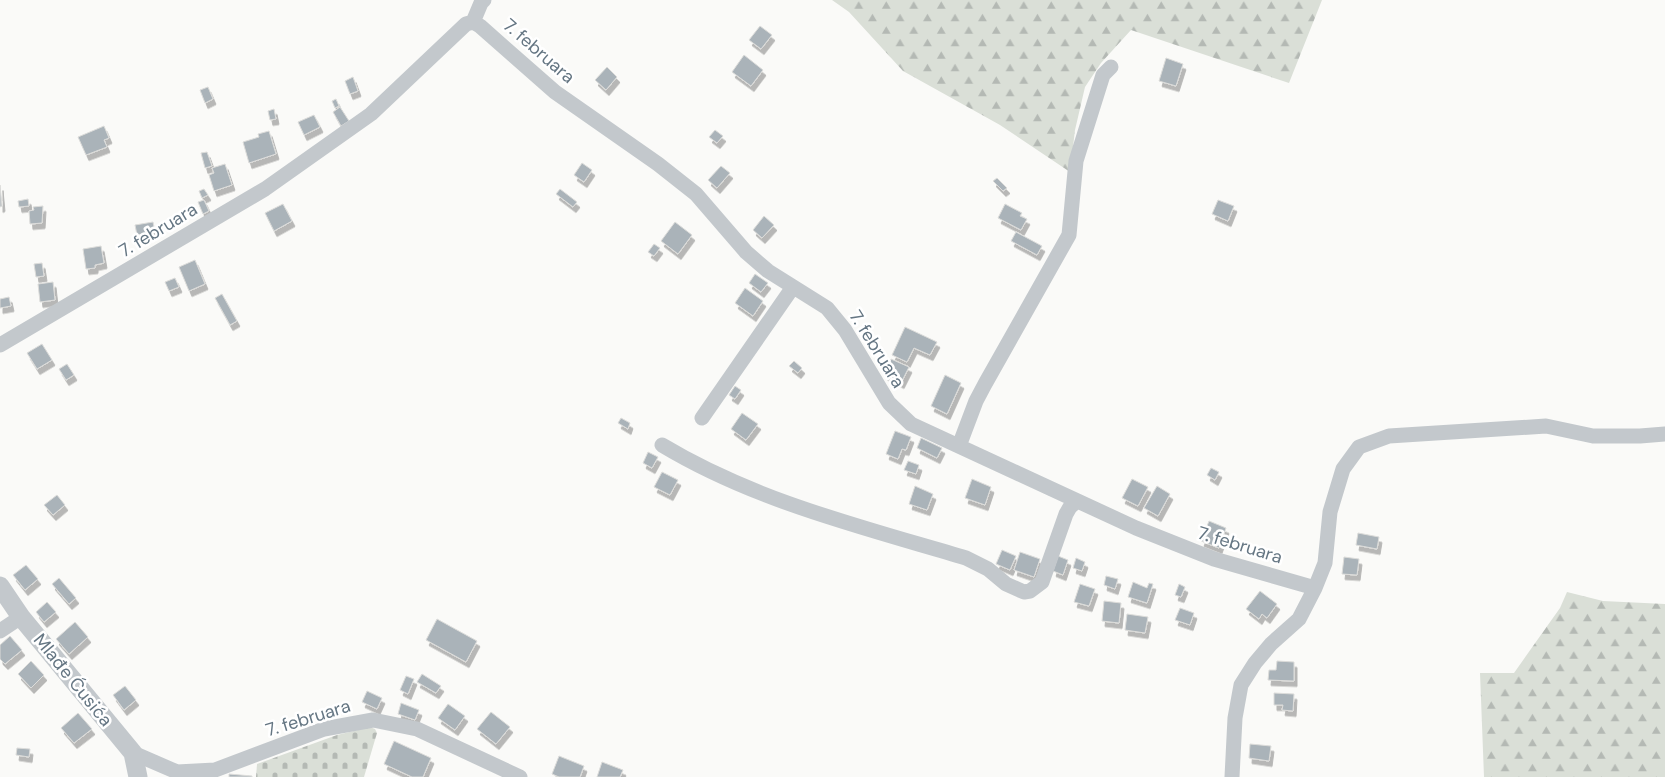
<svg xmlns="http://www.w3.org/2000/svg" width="1665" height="777" font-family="'DM Sans',sans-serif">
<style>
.forest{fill:url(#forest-firs)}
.cemetery{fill:url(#cemetery-stones)}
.building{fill:#aab3b9;stroke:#dcdcda;filter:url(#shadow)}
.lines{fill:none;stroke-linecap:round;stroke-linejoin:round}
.minor{stroke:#c3c8cc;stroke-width:15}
.tertiary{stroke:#c3c8cc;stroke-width:19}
.labels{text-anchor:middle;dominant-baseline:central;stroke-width:5;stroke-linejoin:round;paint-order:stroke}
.street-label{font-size:18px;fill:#657683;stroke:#fff}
</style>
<defs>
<pattern id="forest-firs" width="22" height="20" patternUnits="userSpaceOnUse" patternTransform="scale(1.25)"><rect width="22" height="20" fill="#dadfd7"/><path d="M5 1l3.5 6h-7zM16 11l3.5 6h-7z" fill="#b4b9b4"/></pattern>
<pattern id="cemetery-stones" width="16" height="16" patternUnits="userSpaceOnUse" patternTransform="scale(1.25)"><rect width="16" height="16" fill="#dadfd7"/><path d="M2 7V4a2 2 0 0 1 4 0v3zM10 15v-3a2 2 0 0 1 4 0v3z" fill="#b4b9b4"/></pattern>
<filter id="shadow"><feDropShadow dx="3" dy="5.5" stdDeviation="0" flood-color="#0004"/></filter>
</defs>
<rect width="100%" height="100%" fill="#fafaf8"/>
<path class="forest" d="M832,0H1322L1289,83L1131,30L1101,63L1085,87L1075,130L1070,172L1000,125L903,71L849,12Z
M1567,592L1603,601L1665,604V777H1484L1480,673H1514L1560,608Z"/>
<path class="cemetery" d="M370,727L375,729L377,733L364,777H256L257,764L337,735Z"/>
<path class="building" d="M760,26L772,35L761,49L749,40Z
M744,55L763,70L751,86L732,72Z
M1166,58L1183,64L1176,86L1159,81Z
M607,67L617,77L606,90L595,80Z
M353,77L358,91L350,94L345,81Z
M208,87L213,99L205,103L200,90Z
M336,99L339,106L335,108L332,101Z
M340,107L349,121L341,126L333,112Z
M274,109L276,119L270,120L268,111Z
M314,115L320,127L304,135L298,122Z
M104,126L109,138L104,140L107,147L86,155L78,137Z
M715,130L723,136L717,143L709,137Z
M269,131L276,154L249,163L243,142L259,137L258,134Z
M207,152L212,166L205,168L201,153Z
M582,163L592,170L584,182L574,175Z
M225,164L232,185L214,191L209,175L214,173L212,168Z
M721,166L730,173L717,188L708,180Z
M997,178L1007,188L1003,191L993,181Z
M0,185L2,206L0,207Z
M204,189L208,195L202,198L199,191Z
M560,189L577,202L573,207L556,194Z
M28,199L29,206L19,207L18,201Z
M204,200L209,211L203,214L198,202Z
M1218,200L1234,206L1228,221L1212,214Z
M283,204L292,221L274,231L265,213Z
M1005,204L1022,213L1020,216L1027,219L1021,230L998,218Z
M43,206L42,223L30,224L29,211L34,210L33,207Z
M764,216L774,225L762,238L753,230Z
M153,222L155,232L137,235L135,225Z
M675,222L692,235L678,254L661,241Z
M1016,232L1042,246L1037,255L1011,241Z
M654,244L660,248L654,256L648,252Z
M101,246L104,263L95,265V268L86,269L83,249Z
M195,260L205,284L189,291L179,267Z
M42,263L44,276L36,277L34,264Z
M755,274L768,283L761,292L749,283Z
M175,278L179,287L169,291L165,282Z
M53,282L55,300L40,302L38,284Z
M745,288L763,301L753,316L735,303Z
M222,294L237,321L230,325L215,298Z
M9,297L11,306L0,308V299Z
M905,327L937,342L930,355L914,348L907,362L892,355Z
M42,344L52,360L37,369L27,353Z
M891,359L909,367L901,383L884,374Z
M794,361L802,368L798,373L789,366Z
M67,364L74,375L66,380L59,369Z
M945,375L961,383L947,414L931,406Z
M735,386L741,390L735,399L729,395Z
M742,413L758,424L746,440L731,429Z
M621,418L630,423L628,429L618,423Z
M895,431L911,437L906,450L902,449L898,459L886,454Z
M921,438L942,448L937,458L917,448Z
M648,452L658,457L652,468L643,463Z
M908,461L919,465L916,474L904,470Z
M1211,468L1219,472L1215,480L1207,475Z
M662,472L678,480L670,495L654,487Z
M972,479L991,487L985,505L965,498Z
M1132,479L1148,487L1138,506L1122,498Z
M915,486L933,494L927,510L909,504Z
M1157,486L1170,494L1158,516L1144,508Z
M57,495L65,505L53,515L44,505Z
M1209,521L1226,528L1219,548L1201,541Z
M1358,533L1379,537L1377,549L1356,545Z
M1002,550L1016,556L1010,570L996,564Z
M1020,552L1040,559L1034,577L1014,570Z
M1058,556L1068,560L1063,575L1053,571Z
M1344,557L1359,559L1357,575L1342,574Z
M1076,558L1085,562L1082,571L1073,568Z
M26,565L38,579L25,590L13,575Z
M1106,576L1118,579L1115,589L1104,585Z
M59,578L76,598L69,604L52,584Z
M1133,582L1147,588L1149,583L1153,584L1147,603L1128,597Z
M1080,584L1095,589L1089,606L1074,602Z
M1179,584L1185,587L1181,597L1175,595Z
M1260,591L1277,604L1267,618L1262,614L1259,619L1246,609Z
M1104,601L1121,603L1119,623L1102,621Z
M47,602L56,612L44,622L36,612Z
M1180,608L1194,613L1190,625L1175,620Z
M1127,614L1148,617L1145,633L1125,630Z
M437,619L477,641L466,662L426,640Z
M75,622L88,637L69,654L56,639Z
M10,636L22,650L5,664L0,659V645Z
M31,661L44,675L31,688L18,674Z
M1277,661L1294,662V681L1268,680L1269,670H1276Z
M422,674L441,686L436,693L417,682Z
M406,676L414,679L408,694L400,690Z
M125,686L136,700L124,710L113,695Z
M367,691L382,698L377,709L362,702Z
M1274,693L1294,694L1293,711L1282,710L1283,705H1274Z
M401,703L419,710L415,720L398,714Z
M448,704L465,716L455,730L438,718Z
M491,712L510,727L496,744L477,729Z
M78,713L92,729L74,743L61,728Z
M394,741L431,758L423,777H412L384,764Z
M1250,744L1271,746L1269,761L1249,758Z
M17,748L30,749L29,757L16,755Z
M559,756L584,766L580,777H559L552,774Z
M602,762L623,770L620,777H597Z
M229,774L252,776V777H229Z"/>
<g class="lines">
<path class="minor" d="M473,22L481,3L484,0
M0,345L265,189L371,114L466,24L473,22L480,26L555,92L658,164L696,194L746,252L768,271L827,308L845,330L889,403L911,424L1136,528L1214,559L1315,588L1299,619L1271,644L1255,663L1241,685L1235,718L1232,777
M702,418L793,287
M662,445C755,501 862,527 966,558L988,569L1006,584L1024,592L1030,591L1042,582L1066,514L1070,507L1077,501
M959,446L976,401L985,384L1069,235L1076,161L1103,75L1111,67
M1315,588L1325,563L1330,512L1343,469L1359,447L1389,436L1546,426L1593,436H1640L1665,434
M0,631L21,617
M133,753L177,772L215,770L324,729L373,720L417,729L520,777"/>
<path class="tertiary" d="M0,586L21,617L133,753L138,777"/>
</g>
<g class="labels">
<g class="street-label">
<text transform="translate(539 51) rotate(41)">7. februara</text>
<text transform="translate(158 230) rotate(-31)">7. februara</text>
<text transform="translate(877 349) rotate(58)">7. februara</text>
<text transform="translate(1240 545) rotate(17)">7. februara</text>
<text transform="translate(73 680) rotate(51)">Mlađe Ćusića</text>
<text transform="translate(308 718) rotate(-17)">7. februara</text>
</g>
</g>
</svg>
